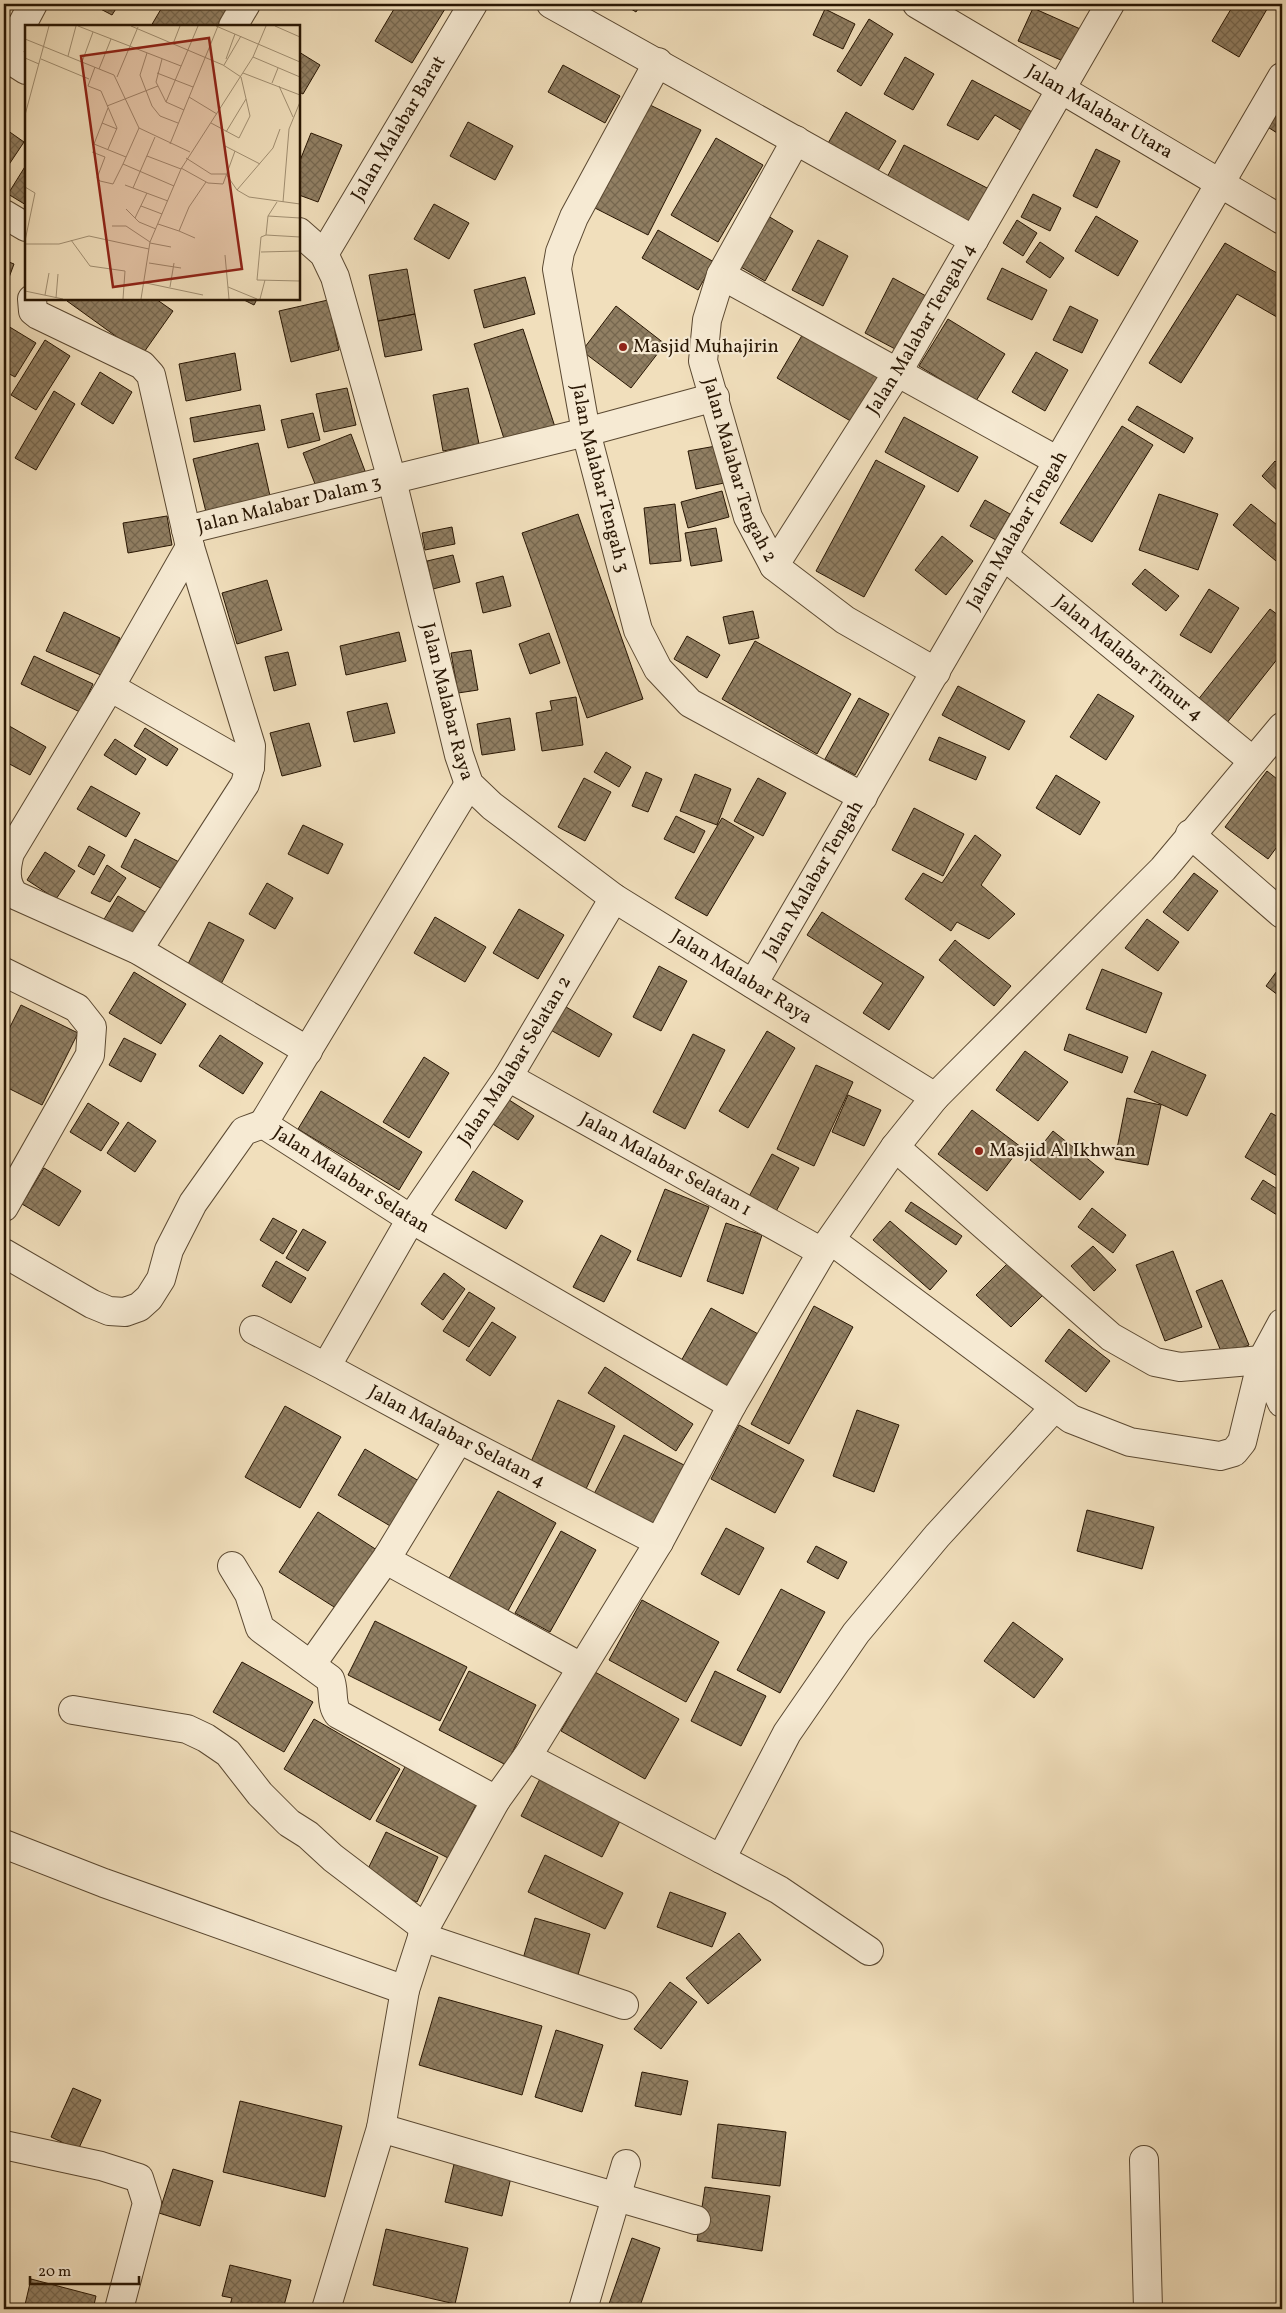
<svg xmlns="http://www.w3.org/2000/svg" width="1286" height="2313" font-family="Vollkorn,serif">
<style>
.building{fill:url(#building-cross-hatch);stroke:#281603}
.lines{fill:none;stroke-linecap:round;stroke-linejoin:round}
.minor-casing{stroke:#5a4831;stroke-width:30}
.tertiary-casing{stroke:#5a4831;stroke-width:30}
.minor{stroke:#f6ead3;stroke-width:28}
.tertiary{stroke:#f6ead3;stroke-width:28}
.poi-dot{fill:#8f2418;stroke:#f6ead3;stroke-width:2}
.labels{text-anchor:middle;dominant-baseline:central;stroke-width:4.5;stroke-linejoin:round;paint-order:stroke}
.street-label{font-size:19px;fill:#281603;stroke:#f6ead3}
.poi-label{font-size:19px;fill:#281603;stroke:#f6ead3;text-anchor:start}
.inset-road{fill:none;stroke:#a18f72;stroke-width:1}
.view{fill:#8f2418;fill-opacity:0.15;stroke:#8f2418;stroke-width:2.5}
.inset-edge{fill:none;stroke:#281603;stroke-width:2.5}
</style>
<defs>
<pattern id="building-cross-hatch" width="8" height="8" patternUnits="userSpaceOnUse" patternTransform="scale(1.25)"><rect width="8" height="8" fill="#917f63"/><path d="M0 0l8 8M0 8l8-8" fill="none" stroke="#76674f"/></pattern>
</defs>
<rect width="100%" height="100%" fill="#f1dfbc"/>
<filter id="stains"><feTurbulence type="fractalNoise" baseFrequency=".004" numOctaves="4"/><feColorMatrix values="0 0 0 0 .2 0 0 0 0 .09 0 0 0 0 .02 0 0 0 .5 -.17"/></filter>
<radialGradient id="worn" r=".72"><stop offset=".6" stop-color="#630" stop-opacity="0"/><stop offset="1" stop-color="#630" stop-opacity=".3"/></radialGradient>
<path class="building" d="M91,4H119L112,15Z
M164,4H231L218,26H151Z
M397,4H448L412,63L375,41Z
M623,4H641L636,12Z
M1234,4H1270L1239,57L1212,41Z
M1033,8L1087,32L1072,65L1018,41Z
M825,9L855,24L843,49L813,35Z
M869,19L893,34L861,86L837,71Z
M299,52L320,65L303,94L299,92Z
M905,57L934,74L913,110L884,94Z
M563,65L620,96L605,123L548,92Z
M972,80L1036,114L1027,134L995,115L978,140L947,125Z
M1282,100V136L1266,126Z
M646,103L701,130L648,235L593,207Z
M846,112L896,141L876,174L827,145Z
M468,122L513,146L495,180L450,156Z
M4,128L24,142L4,172Z
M311,133L342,145L318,202L299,195V163Z
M716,138L763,165L718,242L671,215Z
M904,145L989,189L970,225L885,181Z
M1096,149L1120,161L1097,208L1073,196Z
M26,165V205L8,194Z
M1033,194L1061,208L1050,231L1021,217Z
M434,204L469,223L449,259L414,239Z
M763,213L793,231L765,281L734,263Z
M1096,216L1138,241L1118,276L1075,251Z
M1017,220L1037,233L1023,256L1003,243Z
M658,230L714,262L698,290L642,258Z
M818,240L848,256L823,306L792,290Z
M1040,242L1064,258L1050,278L1026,262Z
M1225,243L1282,276V320L1237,294L1181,383L1149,363Z
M4,260L14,264L4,291Z
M1002,268L1047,290L1032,320L987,299Z
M407,269L415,314L378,321L369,275Z
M525,277L535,314L484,328L474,290Z
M893,278L926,296L897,350L865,333Z
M68,299H156L173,311L142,355L67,301Z
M242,299H257L254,305Z
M328,300L339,350L291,362L279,311Z
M616,306L665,344L631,388L582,351Z
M1070,306L1098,320L1082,353L1053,340Z
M415,314L422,350L385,357L378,321Z
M948,319L1005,354L976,401L919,366Z
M8,326L36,343L15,377L4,371V333Z
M523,329L556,430L506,445L474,344Z
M804,332L881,377L854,423L777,378Z
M45,340L70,356L36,410L11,395Z
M1036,352L1068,370L1045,411L1012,392Z
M235,353L241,390L186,401L179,364Z
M100,372L132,392L113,424L81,404Z
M347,388L356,425L324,432L316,394Z
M468,388L479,444L443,451L433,395Z
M54,391L75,404L36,470L15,458Z
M260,405L265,430L194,442L190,418Z
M1137,406L1193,438L1184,453L1128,420Z
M313,413L320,440L288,448L281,420Z
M904,417L978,457L958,492L885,452Z
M1122,426L1153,445L1092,542L1060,523Z
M351,434L365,471L317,489L303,453Z
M258,443L270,496L206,512L193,459Z
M716,446L724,483L696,489L688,451Z
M876,460L925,486L864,597L816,571Z
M1275,461L1282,468V495L1262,476Z
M722,491L729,517L688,528L681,502Z
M1159,494L1218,514L1198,570L1139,550Z
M985,500L1010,514L996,540L970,526Z
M675,504L681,561L650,564L644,508Z
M1251,504L1282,529V566L1233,525Z
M578,514L643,699L587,718L522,533Z
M167,516L172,545L128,553L123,523Z
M452,527L455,544L425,550L422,533Z
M716,528L722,561L691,566L685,533Z
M942,536L973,561L946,595L915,570Z
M453,555L460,582L433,589L427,561Z
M1145,569L1179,596L1166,611L1132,584Z
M503,576L511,606L483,613L476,583Z
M267,580L282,630L237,644L222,593Z
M1209,589L1239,608L1211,653L1180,635Z
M1270,609L1282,618V653L1226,724L1197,701Z
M753,611L759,638L729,644L723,617Z
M64,612L120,638L103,676L46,651Z
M399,632L406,661L346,675L340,646Z
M549,633L560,663L530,674L519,644Z
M687,636L720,655L707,678L674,659Z
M755,641L851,694L817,754L722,699Z
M471,650L478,690L458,693L451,653Z
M288,652L296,685L274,691L265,657Z
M34,656L93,684L80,712L21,684Z
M958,686L1025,721L1009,750L942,715Z
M1098,694L1134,716L1106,760L1070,737Z
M576,697L583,745L542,751L536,713L552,710L550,701Z
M859,698L889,714L855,775L825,759Z
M387,703L395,733L354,742L347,712Z
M510,718L515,750L482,755L477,724Z
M4,723L46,747L30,775L4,761Z
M309,723L321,766L282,776L270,733Z
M145,728L178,749L167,766L134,746Z
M939,737L986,757L976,780L929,760Z
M115,739L146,759L136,775L104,755Z
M606,752L631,767L619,787L594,772Z
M1267,771L1282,783V840L1268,859L1225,827Z
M646,772L662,779L648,812L632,806Z
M695,774L731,789L717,825L680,811Z
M1056,775L1100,802L1080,835L1036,808Z
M584,778L611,792L585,841L558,827Z
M758,778L786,793L763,836L734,821Z
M91,786L140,813L126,837L77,809Z
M914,808L964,834L943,876L892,850Z
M676,816L705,831L694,853L664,839Z
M722,818L754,837L707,916L675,898Z
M303,825L343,844L328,874L288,854Z
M975,835L1001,855L981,885L1015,914L989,939L957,922L951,931L905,899L923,873L942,883Z
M135,839L179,862L164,890L121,867Z
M89,846L105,855L94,875L78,866Z
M45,852L75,871L56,899L27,880Z
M107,865L126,878L110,902L91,893Z
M1194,873L1218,891L1188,931L1163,912Z
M267,883L293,898L275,929L249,914Z
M118,896L147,913L129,944L100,926Z
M519,909L564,935L538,979L493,953Z
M822,912L924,977L889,1030L863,1013L883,983L807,935Z
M435,917L486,947L465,982L414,953Z
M1147,919L1179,942L1158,971L1125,948Z
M209,922L244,940L221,984L187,966Z
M955,940L1011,986L994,1006L939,960Z
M1282,964V998L1266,986Z
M659,966L687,981L661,1031L633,1017Z
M1102,969L1162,993L1146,1033L1086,1009Z
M134,972L186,1004L161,1044L109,1013Z
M561,1004L612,1034L599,1057L547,1028Z
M21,1005L78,1033L42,1105L4,1086V1039Z
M767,1031L795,1048L748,1128L719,1111Z
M693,1034L725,1050L685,1129L653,1112Z
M1069,1034L1128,1057L1122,1073L1064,1050Z
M220,1035L263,1063L243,1094L199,1066Z
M124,1038L156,1054L141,1082L109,1065Z
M1025,1051L1068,1082L1038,1121L996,1090Z
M1152,1051L1206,1075L1187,1116L1134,1092Z
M424,1057L449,1073L409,1138L383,1122Z
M816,1065L853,1082L814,1166L777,1149Z
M321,1091L422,1152L399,1190L298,1129Z
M848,1095L881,1110L864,1146L832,1132Z
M503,1096L534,1116L518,1140L488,1121Z
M1127,1098L1161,1105L1148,1165L1115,1159Z
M88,1103L119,1123L101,1151L70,1132Z
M972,1110L1021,1147L987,1191L938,1154Z
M1271,1113L1282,1119V1179L1245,1157Z
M128,1122L156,1141L135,1172L107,1153Z
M1053,1131L1104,1172L1080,1200L1030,1160Z
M772,1154L799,1168L773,1217L746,1202Z
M44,1168L81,1191L59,1226L22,1204Z
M473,1171L523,1201L506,1229L455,1200Z
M1263,1180L1282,1192V1218L1251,1199Z
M665,1189L709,1207L681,1277L637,1260Z
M911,1202L962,1236L956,1245L905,1211Z
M1092,1208L1126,1235L1113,1253L1078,1227Z
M273,1218L297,1231L283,1254L260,1240Z
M890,1221L947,1271L930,1290L873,1240Z
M726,1223L762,1235L743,1294L707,1281Z
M303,1229L326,1242L308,1271L286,1258Z
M601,1235L631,1251L604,1302L573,1287Z
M1093,1246L1116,1270L1094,1291L1071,1266Z
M1173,1251L1202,1327L1165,1341L1136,1265Z
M276,1261L306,1278L291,1303L262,1286Z
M1010,1261L1044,1294L1011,1327L976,1295Z
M444,1273L465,1289L443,1320L421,1304Z
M1222,1280L1249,1345L1223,1356L1196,1291Z
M469,1292L495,1308L469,1347L443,1331Z
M814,1306L853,1327L789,1444L751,1424Z
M711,1308L760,1335L730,1388L681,1361Z
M492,1322L516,1337L490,1376L466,1360Z
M1069,1329L1110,1361L1086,1392L1045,1361Z
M605,1367L693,1424L676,1451L588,1393Z
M558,1400L615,1426L586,1489L530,1464Z
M285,1406L341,1437L300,1508L245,1477Z
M857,1410L899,1425L874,1492L833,1476Z
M739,1425L804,1460L775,1513L711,1479Z
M624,1435L684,1465L651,1530L591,1500Z
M365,1449L424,1484L397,1530L338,1495Z
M498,1491L556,1523L503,1620L444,1587Z
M1087,1510L1154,1527L1142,1569L1077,1551Z
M318,1512L380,1552L342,1612L279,1572Z
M726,1528L764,1548L739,1595L701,1574Z
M561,1531L596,1550L550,1632L515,1613Z
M816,1546L847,1562L838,1579L807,1562Z
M781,1589L825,1612L780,1693L737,1670Z
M642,1600L719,1642L686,1702L609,1660Z
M375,1621L467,1667L440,1721L348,1675Z
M1013,1622L1063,1659L1034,1698L984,1661Z
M242,1662L313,1702L284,1752L213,1712Z
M469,1671L536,1705L506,1765L439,1730Z
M715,1671L766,1696L741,1746L691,1721Z
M595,1672L679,1719L645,1779L561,1731Z
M314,1719L400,1769L370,1820L284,1769Z
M406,1765L477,1803L448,1858L376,1821Z
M542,1775L623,1815L602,1857L521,1816Z
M386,1832L438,1857L417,1902L364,1877Z
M545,1855L623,1893L605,1929L528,1892Z
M670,1892L726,1913L712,1947L657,1927Z
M535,1918L590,1934L577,1978L522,1962Z
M739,1933L761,1960L708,2004L686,1978Z
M670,1982L697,2002L661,2049L634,2029Z
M439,1997L542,2026L522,2095L419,2065Z
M556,2030L603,2045L582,2112L535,2097Z
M642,2072L688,2081L681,2115L635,2106Z
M73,2088L101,2100L78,2150L51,2137Z
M240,2101L342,2126L325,2197L223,2172Z
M718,2124L786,2132L780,2186L712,2178Z
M455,2160L512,2173L502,2216L445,2202Z
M173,2169L213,2181L200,2226L159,2213Z
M705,2187L770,2196L762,2251L697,2241Z
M386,2229L468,2248L455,2304L373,2285Z
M632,2238L660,2248L639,2309H623L609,2304Z
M230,2265L291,2280L283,2309H229L232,2298L222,2296Z
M31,2279L96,2296L93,2309H24Z"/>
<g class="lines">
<g class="minor-casing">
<g id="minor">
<path d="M551,4L974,240"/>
<path id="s1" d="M917,4L1282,220"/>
<path d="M233,26L246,4"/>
<path d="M5,57L33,4"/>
<path id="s2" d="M658,62L574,217L560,252L557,269L586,432L638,630L658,669L690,703L863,797"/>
<path id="s3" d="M796,140L721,275L707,320L703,361L748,517L774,566L845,620L936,672"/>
<path d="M4,214L26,227"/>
<path id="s4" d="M324,254L473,4"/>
<path d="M721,275L1058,461"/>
<path d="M32,299L33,311L38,315L142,365L151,375L190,547L251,746L250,767L245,784L138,950"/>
<path id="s5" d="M186,530L586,432L715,397"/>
<path d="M190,547L110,687L10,853C6,868 4,883 15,895L138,950L308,1051"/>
<path id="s6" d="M1004,556L1253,761"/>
<path id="s7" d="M774,566L897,373L1110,4"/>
<path d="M110,687L250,767"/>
<path id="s8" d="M469,784L263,1124L411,1219L732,1405"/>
<path d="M1190,834L1282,914"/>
<path d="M4,972L77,1008L92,1027L90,1055L4,1207"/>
<path id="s9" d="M753,984L1282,77"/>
<path id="s10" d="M508,1077L822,1252"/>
<path d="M895,1147L1111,1337L1155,1362L1180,1367L1262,1360L1282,1403"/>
<path d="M832,1241L1071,1419L1130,1442L1220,1456L1234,1452L1242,1442L1262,1360L1282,1323"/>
<path d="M4,1253L92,1304L109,1311L125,1312L139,1307L149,1298L161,1279L169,1250L193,1203L244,1131L263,1124"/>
<path id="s11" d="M254,1330L326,1367L459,1439L659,1542"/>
<path id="s12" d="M326,1367L411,1219L508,1077L614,898"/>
<path d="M388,1556L392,1563L399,1567L581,1667"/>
<path d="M232,1566L249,1594L260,1628L330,1679C335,1691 330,1703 338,1714L496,1800"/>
<path d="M311,1665L388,1556L459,1439"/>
<path d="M73,1710L187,1729L206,1738L228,1753L260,1794L289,1823L308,1835L333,1858L425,1928"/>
<path d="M527,1757L721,1859L787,1733L856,1633L937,1536L1054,1408"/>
<path d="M4,1844L104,1883L405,1990"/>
<path d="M721,1859L779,1890L869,1951"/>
<path d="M422,1937L624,2005"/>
<path d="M381,2128L696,2220"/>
<path d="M4,2145L101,2166L139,2178L147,2203L119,2309"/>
<path d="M1144,2160L1148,2309"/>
<path d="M583,2309L626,2164"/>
</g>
</g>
<g class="tertiary-casing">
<g id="tertiary">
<path d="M4,56L26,70"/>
<path id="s13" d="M299,232L324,254L335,277L392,480L459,755L469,784L492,806L614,898L935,1097"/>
<path d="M326,2309L381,2128L405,1990L425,1928L496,1800L527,1757L659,1542L732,1405L822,1252L895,1147L935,1097L1163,869L1282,727"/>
</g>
</g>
<use href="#minor" class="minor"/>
<use href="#tertiary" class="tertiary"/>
</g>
<g class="poi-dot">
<circle cx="623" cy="347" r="5"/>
<circle cx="979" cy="1151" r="5"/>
</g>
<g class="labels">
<g class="street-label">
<text stroke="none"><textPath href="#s1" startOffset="212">Jalan Malabar Utara</textPath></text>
<text stroke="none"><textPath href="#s4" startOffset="146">Jalan Malabar Barat</textPath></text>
<text stroke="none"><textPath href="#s7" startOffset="279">Jalan Malabar Tengah 4</textPath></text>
<text stroke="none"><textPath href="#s3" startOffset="358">Jalan Malabar Tengah 2</textPath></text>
<text stroke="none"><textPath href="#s2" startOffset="445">Jalan Malabar Tengah 3</textPath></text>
<text stroke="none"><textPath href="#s5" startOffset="106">Jalan Malabar Dalam 3</textPath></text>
<text stroke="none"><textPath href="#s9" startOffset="525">Jalan Malabar Tengah</textPath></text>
<text stroke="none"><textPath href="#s6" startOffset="161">Jalan Malabar Timur 4</textPath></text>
<text stroke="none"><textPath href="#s13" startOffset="498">Jalan Malabar Raya</textPath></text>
<text stroke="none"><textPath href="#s9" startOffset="120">Jalan Malabar Tengah</textPath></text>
<text stroke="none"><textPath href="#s13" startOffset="918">Jalan Malabar Raya</textPath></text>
<text stroke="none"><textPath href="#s12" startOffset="360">Jalan Malabar Selatan 2</textPath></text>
<text stroke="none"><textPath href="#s10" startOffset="180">Jalan Malabar Selatan 1</textPath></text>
<text stroke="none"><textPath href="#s8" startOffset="502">Jalan Malabar Selatan</textPath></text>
<text stroke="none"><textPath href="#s11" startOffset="229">Jalan Malabar Selatan 4</textPath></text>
</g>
<g class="poi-label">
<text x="633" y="347">Masjid Muhajirin</text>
<text x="989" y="1151">Masjid Al Ikhwan</text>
</g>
</g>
<g transform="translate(25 25)">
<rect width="275" height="275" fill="#f1dfbc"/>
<path class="inset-road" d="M53,1L156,41M106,1L198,40L216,52L225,91L214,113L186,98M191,1L275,37M250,1L275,12M0,14L89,50L114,103L165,127M148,19L155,1M122,28L115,50L127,81L135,91L153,98M43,31L51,1M228,32L275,52M0,33L14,39M16,34L64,54M137,34L131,57L141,77L159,85M201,34L210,9M57,37L68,7M199,40L216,11M70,42L63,61L76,66L92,103L83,124M74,44L86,14M132,48L168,62M218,48L275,70M92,52L113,2M247,58L253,43M254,61L268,92M164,72L192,89M141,77L173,1M82,81L133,61M83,83L69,119L101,132M0,90L24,1M77,98L92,104M114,103L98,139L149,161M201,107L221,74M145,119L193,1M200,121L235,139M67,127L80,132L72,153L75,156L88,159L98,139M122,131L156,144M161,133L186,149H201L212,165L224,172L275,179M156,143L183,158L198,159L210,126M100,160L143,176M0,162L10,168L0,216M108,163L130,112M212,165L248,123L255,104M258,177L264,104L275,77M116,181L137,189M101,184L114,197L131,204M243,191L275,193M110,193L122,168M133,199L154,206L164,182L181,157M87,201H101L125,217M154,206L170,213M241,210L236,212L232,255L275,256M241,210L243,191L252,177M241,210L275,212M46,215L65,241L100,246L98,274M125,218L146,222M0,219H34L64,211L124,224M236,227L275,226M200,230L204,274M124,238L156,243M121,258L178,270M145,262L149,238M203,262L232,274M0,266L38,274M20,270L24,248M31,273L33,249M116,274L125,217L156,144L228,32L241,1M235,274L240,255"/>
<path class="view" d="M184,13L217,244L88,262L56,31Z"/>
<rect width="275" height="275" class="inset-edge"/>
</g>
<rect width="1286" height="2313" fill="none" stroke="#f1dfbc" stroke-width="20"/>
<rect x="5" y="5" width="1276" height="2303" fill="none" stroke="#281603" stroke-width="2.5"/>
<rect x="10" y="10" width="1266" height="2293" fill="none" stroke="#281603"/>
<path d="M30 2276v8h109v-8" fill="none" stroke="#281603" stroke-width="2.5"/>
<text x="38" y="2276" font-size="15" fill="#281603" stroke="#f6ead3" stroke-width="4" paint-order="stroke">20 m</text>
<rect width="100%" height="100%" filter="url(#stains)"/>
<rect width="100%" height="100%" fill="url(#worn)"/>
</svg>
